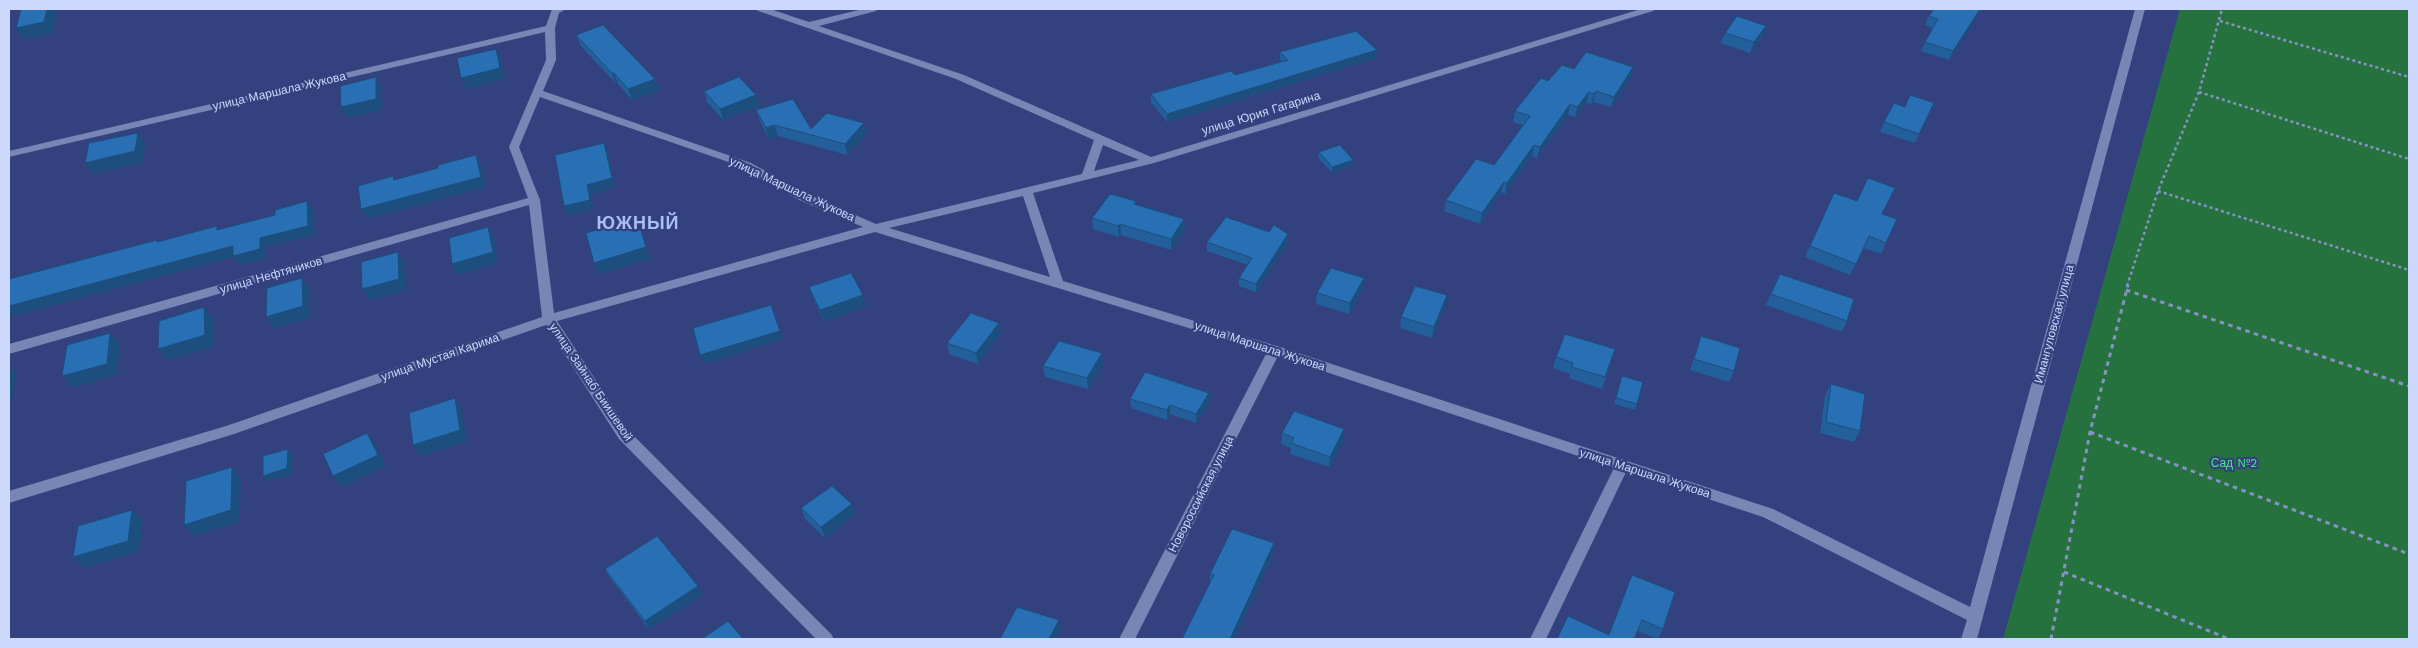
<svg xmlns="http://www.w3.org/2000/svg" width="2418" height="648" font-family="'Work Sans',sans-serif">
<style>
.green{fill:#26723f}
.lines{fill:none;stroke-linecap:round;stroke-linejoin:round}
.path-far1{stroke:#8693c2;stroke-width:2.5;stroke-dasharray:3 3;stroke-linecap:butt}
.path{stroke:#8693c2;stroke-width:3;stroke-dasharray:4.5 4.5;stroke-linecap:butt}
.minor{fill:#7886b5;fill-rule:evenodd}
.wall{fill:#225f9b}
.shaded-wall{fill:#1c4e7e}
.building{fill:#286fb4;stroke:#1c4e7e}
.labels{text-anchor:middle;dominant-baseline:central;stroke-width:4.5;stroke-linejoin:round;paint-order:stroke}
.street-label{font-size:12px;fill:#ccd8fc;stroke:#33417e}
.park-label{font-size:12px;fill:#4fea85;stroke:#33417e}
.district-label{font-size:18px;font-weight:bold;letter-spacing:1px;fill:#acbdf6;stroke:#33417e}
</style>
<rect width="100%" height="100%" fill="#33417e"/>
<path class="green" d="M2180,9H2409V639H2003Z"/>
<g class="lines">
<path class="path-far1" d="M2220,21L2409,77
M2199,92L2409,159
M2158,191L2409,270
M2127,286L2158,191L2199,92L2222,9"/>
<path class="path" d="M2126,290L2409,386
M2090,432L2409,554
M2064,572L2229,639
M2051,639L2090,432L2128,285"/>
<path class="minor" d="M552,9H566L559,13L555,28L556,60L543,91L751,163L805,193L876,224L1082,174L1094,140L956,79L758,11L756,9H770L809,22L863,9H878L876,11L819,26L964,75L1151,157L1641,9H1655L1653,11L1154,163L1033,193L1063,281L1280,347L1773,509L1970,607L2135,9H2145L1977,639H1961L1967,620L1763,517L1626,472L1546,639H1530L1614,468L1278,356L1135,639H1119L1267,352L875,232L557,321L629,431L831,634L834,639H816L619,439L546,325L234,434L9,503V491L226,426L542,317L529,205L9,354V344L528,198L509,147L546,60L545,32L9,157V151L546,26ZM540,97L743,167L797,199L863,227L554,313L540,200L519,147ZM1103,145L1139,160L1094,171ZM1023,196L1050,277L889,228Z"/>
</g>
<path class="wall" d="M1934,9H1981L1949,60L1921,51L1925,42L1933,28L1925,25L1929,16Z
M1725,33L1763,36L1750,53L1721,43Z
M576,35L655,79L659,90L632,100L618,84H616L581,46Z
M1377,50L1376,58L1167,122L1151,102V94L1235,75L1282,61L1280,60V52Z
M1633,67L1631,77L1611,107L1593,102L1591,104L1586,103L1575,117L1568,115L1537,158L1532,156L1505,194L1501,192L1480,224L1444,211L1446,200L1494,165L1523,125L1513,122L1515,111L1548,81L1574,69Z
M704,91L759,106L723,120L707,102Z
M1934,103L1915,143L1880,132L1884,122L1905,107Z
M756,110L811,129L867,134L847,155L778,136L769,139L760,121Z
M1319,152L1353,165L1332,173L1318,158Z
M1834,193L1857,201L1883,214L1886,243L1881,254L1864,248L1850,275L1805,257Z
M1136,201V205L1184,219L1185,230L1171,250L1121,235L1119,237L1093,229L1092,218Z
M1269,232L1288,234V242L1256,292L1239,286V278L1248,265L1207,251V242Z
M1780,274L1847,321L1842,332L1766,305Z
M1364,278L1362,289L1349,314L1316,304L1317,293Z
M809,287L866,306L824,321L813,298Z
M1447,295L1445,306L1432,338L1400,328L1401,317Z
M999,323L1001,334L978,364L949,354L947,343Z
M1701,336L1734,371L1729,382L1690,370Z
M1615,349L1602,389L1569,378L1570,374L1553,368L1556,357Z
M1103,364L1088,389L1045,377L1043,366Z
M1620,382L1637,404L1635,410L1614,404Z
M1831,384L1860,431L1854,442L1820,433L1825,395Z
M1130,399L1209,403L1196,423L1170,414L1167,420L1131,408Z
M1282,433L1343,440L1329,467L1290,454L1291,448L1281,444Z
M801,508L856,515L825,538L805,519Z
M1273,554L1234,639H1182L1210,582V574Z
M605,569L702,595L649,629L610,578Z
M1632,575L1663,629L1658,639L1638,631L1609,635Z"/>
<path class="shaded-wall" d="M47,9H55L57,12L52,33L24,39L16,28Z
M1980,9H1981L1949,60L1953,51Z
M1766,26L1763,36L1750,53L1754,42Z
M496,49L501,60L505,79L466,89L461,78Z
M1377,50L1376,58L1167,122V114Z
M1633,67L1631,77L1611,107L1614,97Z
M612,73H614L618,84H616Z
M376,77L382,88V110L347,118L341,107Z
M655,79L659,90L632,100L628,89Z
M1596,91L1593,102L1591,104L1594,94Z
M1589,92L1586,103L1575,117L1577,107Z
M756,95L759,106L723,120L720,109Z
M1570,104L1568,115L1537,158L1540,147Z
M864,123L867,134L847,155L845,144Z
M774,125L778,136L769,139L766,128Z
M138,133L146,144L143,162L93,174L85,163Z
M604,143L608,152L615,187L591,194L594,209L568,215L564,206Z
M1534,145L1532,156L1505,194L1507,183Z
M476,155L481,165L486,187L367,219L361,209Z
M1353,160V165L1332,173V167Z
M1504,182L1501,192L1480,224L1482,213Z
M307,201L313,210L314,235L266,247V258L239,265L233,257L9,317V306L260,238Z
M1184,219L1185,230L1171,250V239Z
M1120,224L1121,235L1119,237L1118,226Z
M488,227L494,238L498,263L458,275L452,264Z
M641,230L645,241L650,259L599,274L594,263Z
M1288,234V242L1256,292V284Z
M398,252L404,263L406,290L369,300L362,289Z
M302,278L310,290V318L274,328L266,317Z
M1364,278L1362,289L1349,314L1350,303Z
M863,295L866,306L824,321L820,310Z
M1447,295L1445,306L1432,338L1434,327Z
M204,307L213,318V347L167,360L158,349Z
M999,323L1001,334L978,364L976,353Z
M780,331L783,339L704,364L700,355Z
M110,333L120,344L117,375L73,387L62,376Z
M1102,353L1103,364L1088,389L1087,378Z
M9,366L16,373L10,404L9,405Z
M1209,393V403L1196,423V414Z
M455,398L461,409L467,441L421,456L413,445Z
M1170,405V414L1167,420V410Z
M1344,429L1343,440L1329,467L1330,457Z
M367,433L375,444L386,466L342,487L333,476Z
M288,449L292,454V474L267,481L263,476Z
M232,467L241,478L240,521L194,536L184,525Z
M852,504L856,515L825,538L821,527Z
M132,510L143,521L139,551L84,568L73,557Z
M1274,543L1273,554L1234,639H1230Z
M698,586L702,595L649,629L645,621Z
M1059,620L1060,630L1056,639H1049Z"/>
<path class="building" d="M21,9H47L44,22L16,28Z
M1934,9H1980L1953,51L1925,42L1938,19L1929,16Z
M1737,16L1766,26L1754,42L1725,33Z
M603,25L655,79L628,89L614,73H612L576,35Z
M1356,31L1377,50L1167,114L1151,94L1231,71L1235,75L1288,60L1280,52Z
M496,49L500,68L461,78L457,58Z
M1586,52L1633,67L1614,97L1596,91L1594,94L1589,92L1577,107L1570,104L1540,147L1534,145L1507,183L1504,182L1482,213L1446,200L1476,159L1494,165L1530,116L1515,111L1541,78L1548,81L1562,65L1574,69Z
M376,77V99L341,107L340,86Z
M739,77L756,95L720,109L704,91Z
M1910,95L1934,103L1919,134L1884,122L1894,103L1905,107Z
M793,99L811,129L827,113L864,123L845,144L774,125L766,128L756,110Z
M138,133L135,151L85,163L89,143Z
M604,143L612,178L587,185L590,200L564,206L555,155Z
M1340,145L1353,160L1332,167L1319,152Z
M476,155L481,177L361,209L358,186L393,176L394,180L438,168V165Z
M1868,178L1895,188L1882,214L1897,219L1886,243L1869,236L1856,264L1810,246L1834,193L1857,201Z
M1110,194L1136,201L1134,204L1184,219L1171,239L1120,224L1118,226L1092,218Z
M307,201L308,226L260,238V249L233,256V246L9,306V279L157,240V242L217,226V230L275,215V210Z
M1226,217L1269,232L1274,225L1288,234L1256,284L1239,278L1252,258L1207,242Z
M630,221L633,232L641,230L646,247L594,263L586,233Z
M488,227L493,252L452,264L449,238Z
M398,252L399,279L362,289L361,262Z
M1331,268L1364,278L1350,303L1317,293Z
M851,273L863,295L820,310L809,287Z
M1780,274L1854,299L1847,321L1771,294Z
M302,278L303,306L266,317L267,288Z
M1415,286L1447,295L1434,327L1401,317Z
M771,305L780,331L700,355L693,328Z
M204,307L205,335L158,349L159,321Z
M971,313L999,323L976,353L947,343Z
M110,333L107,364L62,376L67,345Z
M1565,334L1615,349L1605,377L1572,367L1573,363L1556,357Z
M1701,336L1740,348L1734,371L1694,359Z
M1059,341L1102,353L1087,378L1043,366Z
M1145,372L1209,393L1196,414L1170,405L1167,410L1130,399Z
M1622,376L1643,382L1637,404L1616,398Z
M1831,384L1865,394L1860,431L1826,422Z
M455,398L460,430L413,445L409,413Z
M1294,411L1344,429L1330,457L1291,443L1294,438L1282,433Z
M367,433L378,455L333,476L323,454Z
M288,449L287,468L263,476V456Z
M232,467L231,510L184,525L186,481Z
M832,486L852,504L821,527L801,508Z
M132,510L128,541L73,557L78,526Z
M1232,529L1274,543L1230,639H1182L1214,575L1210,574Z
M657,536L698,586L645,621L605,569Z
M1632,575L1675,592L1663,629L1642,620L1634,639H1557L1568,616L1609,635Z
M1017,607L1059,620L1049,639H1000Z
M728,621L743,639H702Z"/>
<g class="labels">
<g class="street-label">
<text transform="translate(279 91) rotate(-13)">улица Маршала Жукова</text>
<text transform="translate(1261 113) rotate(-17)">улица Юрия Гагарина</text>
<text transform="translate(792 189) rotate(25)">улица Маршала Жукова</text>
<text transform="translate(271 275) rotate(-16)">улица Нефтяников</text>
<text transform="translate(2054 324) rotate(-75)">Имангуловская улица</text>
<text transform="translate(1260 346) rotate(18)">улица Маршала Жукова</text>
<text transform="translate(440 357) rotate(-19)">улица Мустая Карима</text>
<text transform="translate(591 382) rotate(56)">улица Зайнаб Биишевой</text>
<text transform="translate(1645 473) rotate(18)">улица Маршала Жукова</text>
<text transform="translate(1201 494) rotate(-63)">Новороссийская улица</text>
</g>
<g class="park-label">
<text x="2234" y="463">Сад №2</text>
</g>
<g class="district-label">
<text x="638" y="222">ЮЖНЫЙ</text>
</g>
</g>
<rect width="2418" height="648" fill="none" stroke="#ccd8fc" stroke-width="20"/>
</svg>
